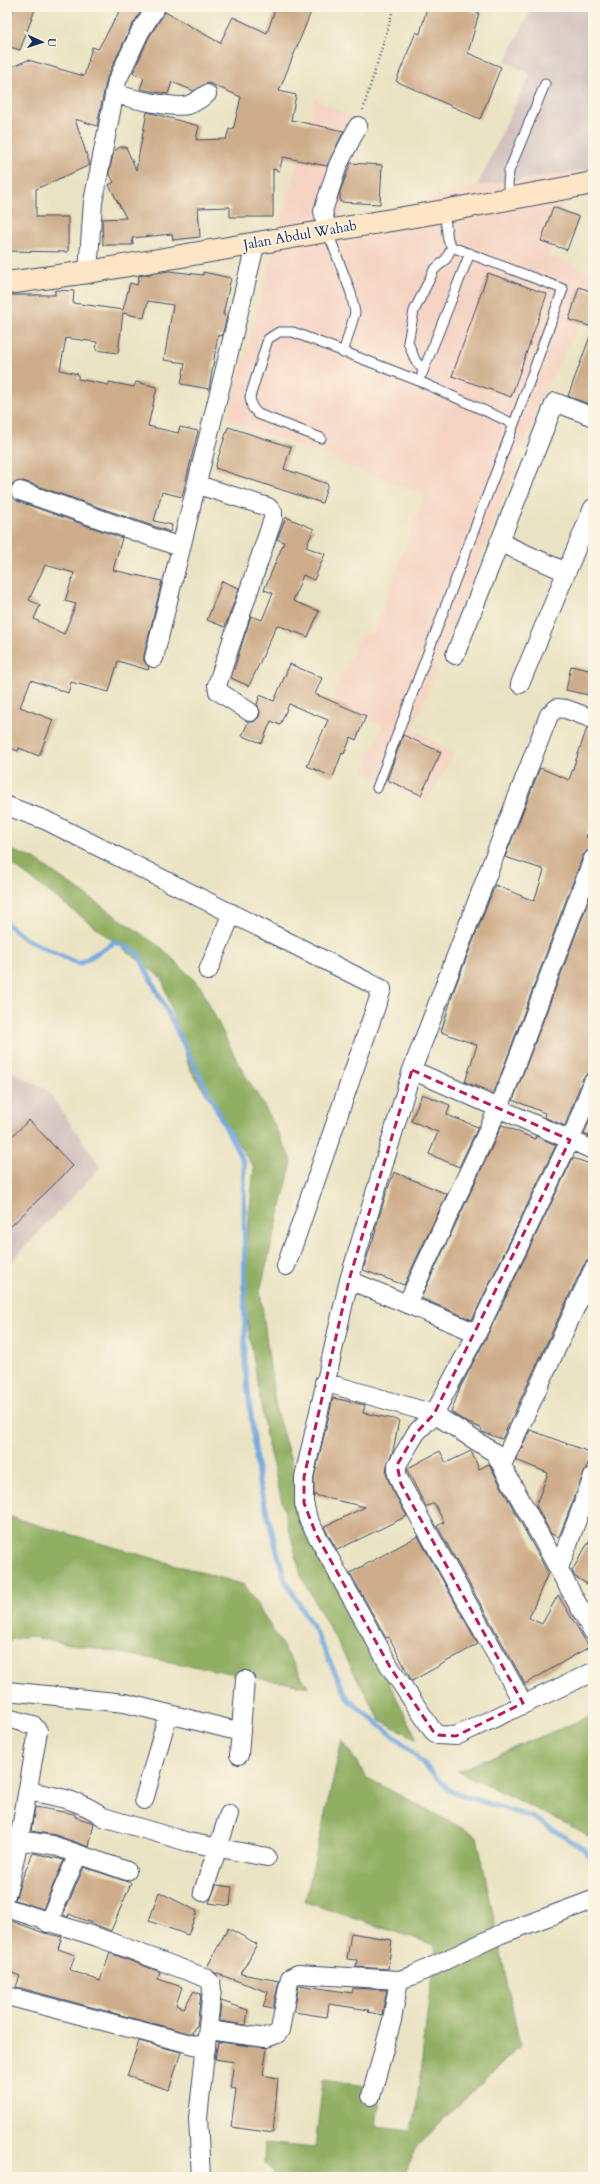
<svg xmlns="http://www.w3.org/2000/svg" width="600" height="2184" font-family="Cardo,serif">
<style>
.built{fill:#f5d3c2}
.industrial{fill:#d1c0bd}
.forest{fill:#90af62;stroke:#566f60}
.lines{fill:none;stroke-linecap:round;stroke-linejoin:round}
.stream{stroke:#73a8e0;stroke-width:5}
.building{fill:#cdac89;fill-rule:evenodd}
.lane-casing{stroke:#3a4a6d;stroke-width:11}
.street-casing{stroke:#3a4a6d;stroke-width:20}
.secondary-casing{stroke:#3a4a6d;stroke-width:24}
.path{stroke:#3a4a6d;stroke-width:2.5;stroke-dasharray:1 3;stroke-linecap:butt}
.lane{stroke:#fff;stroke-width:9}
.street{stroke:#fff;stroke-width:18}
.secondary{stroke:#fde5c5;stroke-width:22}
.marked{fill:none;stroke:#c2185b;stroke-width:3;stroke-dasharray:8 5;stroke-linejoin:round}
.labels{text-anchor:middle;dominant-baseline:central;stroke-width:3.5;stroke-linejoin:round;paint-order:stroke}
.street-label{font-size:14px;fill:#1b2f5e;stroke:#fcf5e5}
</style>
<rect width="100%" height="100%" fill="#fcf5e5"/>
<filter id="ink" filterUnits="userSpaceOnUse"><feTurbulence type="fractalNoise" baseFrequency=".025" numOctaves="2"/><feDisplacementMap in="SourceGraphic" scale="8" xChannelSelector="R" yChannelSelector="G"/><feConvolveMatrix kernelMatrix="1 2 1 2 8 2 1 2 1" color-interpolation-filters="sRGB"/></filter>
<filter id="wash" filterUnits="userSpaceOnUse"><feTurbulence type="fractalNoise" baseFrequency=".012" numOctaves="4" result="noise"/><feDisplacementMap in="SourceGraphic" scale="16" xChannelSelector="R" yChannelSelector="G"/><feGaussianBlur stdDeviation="0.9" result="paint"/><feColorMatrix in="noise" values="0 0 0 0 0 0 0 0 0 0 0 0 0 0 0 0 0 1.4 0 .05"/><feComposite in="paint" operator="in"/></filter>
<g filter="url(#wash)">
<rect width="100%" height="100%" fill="#eae3c3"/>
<path class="built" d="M315,98L365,125L338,224L477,186L576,172L548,255L593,274V298L542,396L469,588L413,729L454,754L426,803L364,771L383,726L330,700L359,639L374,631L424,495L227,419Z"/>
<path class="industrial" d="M532,7H593V169L477,186L530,74L505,62Z
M7,1069L46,1089L101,1167L7,1266Z"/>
<path class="forest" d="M7,849L33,858L163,949L200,986L238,1063L270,1116L292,1162L260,1291L276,1411L311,1527L417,1739L380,1720L301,1576L267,1442L242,1288L254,1168L190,1069L162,978L12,864L7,865Z
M7,1516L245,1585L308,1687L27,1636L7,1641Z
M593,1715V1841L583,1832L458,1771Z
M342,1740L367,1778L477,1836L520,2046L417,2146L403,2177H279L264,2163L265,2143L315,2148L323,2080L382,2088L376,2126L411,2130L416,2111L435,1945L305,1902Z"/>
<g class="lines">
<path class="stream" d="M7,924L25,939L79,964L115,942L137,952L244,1163L245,1365L259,1483L285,1580L314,1629L348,1699L407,1747L450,1791L534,1818L584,1849L593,1861"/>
</g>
<g id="blocks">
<path class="building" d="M14,7H36L20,50L7,46V17L10,18Z
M122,7H144L131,27L107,77L97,126L75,119L90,165L36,189V217H68V252L9,251L7,225V69L28,60L84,76L92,47L98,49Z
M276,7H313L279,91L296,95L291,120L344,131L327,166L283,157L279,171L273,169V217H230V207L198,208L200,237L173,240L172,234L132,238L133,245H103L102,219L126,218L109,185L114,182L109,173L114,151L120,147H126L136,170L147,112L199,126L196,140L226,139L229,129L233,130L241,97L211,84L207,83L194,91L172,82L168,94L140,89L144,78L133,73L149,37L165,12L220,43L233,17L267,33Z
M427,7H456L479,13L468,53L501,67L480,119L396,81L416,32L420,34Z
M351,163L382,165L380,204L340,202V191Z
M553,207L579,217L567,250L541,241Z
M169,271L203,275V272L231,278L223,315L227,316L222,336L218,335L209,389L181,384L185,363L164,360L173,305L148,301L144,318L123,313L118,353L96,350L97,342L66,338L60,370L78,374V379L109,385V382L134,387L136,382L157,387L148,426L178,433L180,427L198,431L182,497L162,492L154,521L172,525L170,532L23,481L13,483L10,493L17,501L122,538L113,570L162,581L144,656V661L149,667L148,670L118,661L109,692L71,682L68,693L31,680L20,707L53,720L39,756L19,748L18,751L7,747V295H55V290L74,291L73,303L123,310L130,283L137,285L139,276ZM45,565L74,573L65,601L76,604L64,634L34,619L40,605L29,600Z
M488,273L547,294L511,397L452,376Z
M579,287L593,292V327L569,320Z
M592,331H593V406L568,396Z
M228,427L291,447L284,469L328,484L322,503L215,468Z
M286,517L314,529L306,547L325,554L314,580L303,575L293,601L319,611L308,637L277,625L249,686L231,678L251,616L262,620L273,593L264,590L284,542L277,539Z
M222,581L239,588L225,627L207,620Z
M290,664L322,678L315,694L366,716L356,740L351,737L344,754L342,753L333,777L307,766L328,720L289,704L280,725L271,721L262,743L242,736L248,722H254L259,717L260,712L257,704L260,695L274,701Z
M571,666L593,671V696L566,690Z
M587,728L593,729V817L586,837L593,840V849L587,851L583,855L494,1093L465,1082L477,1045L441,1032L455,987L495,885L534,901L544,871L542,869L505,857L540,768L569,780Z
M403,735L441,752L421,795L387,780Z
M593,889V1072L587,1074L583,1078L565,1126L544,1117L545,1113L513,1100Z
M422,1094L450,1105L447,1115L478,1127L459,1167L429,1154L438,1132L411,1121Z
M593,1111V1138L584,1134Z
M29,1120L73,1166L7,1230V1141Z
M502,1125L535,1139L536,1136L556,1145L472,1320L421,1298Z
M573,1158L593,1165V1260L587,1261L583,1266L502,1439L482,1432L481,1428L466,1422L451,1412L460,1388L486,1338Z
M394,1172L447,1194L404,1285L363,1270L376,1230H375L387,1191Z
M333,1398L365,1405L363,1413L399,1420L393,1451L387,1465L386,1474L392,1489L407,1516L337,1550L324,1527L365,1507L314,1495V1478Z
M530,1430L592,1453L559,1537L551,1534L536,1505L548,1473L516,1460L521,1448L524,1447L522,1446Z
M440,1451L446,1463L471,1451L479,1469L489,1464L548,1573L529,1618L542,1624L558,1595L589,1647L525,1684L437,1526L444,1522L434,1503L426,1507L408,1472V1468Z
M593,1534V1587L575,1577L572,1571Z
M418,1536L478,1644L412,1681L389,1637L386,1638L350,1573Z
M35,1807L75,1814V1817L94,1823L89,1847L55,1835L31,1831Z
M33,1853L64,1860L43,1909L15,1900L21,1881Z
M84,1867L131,1883L111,1931L69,1914L68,1917L63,1915Z
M216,1885L232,1887L230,1906L209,1903Z
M159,1892L197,1911L188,1935L149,1921Z
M9,1920L44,1933L62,1937L58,1949L75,1955L70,1970L100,1981L110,1953L160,1972L158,1979L182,1987L176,2005L184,2008L194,1991L201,1994L197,2026L194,2028L192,2034L16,1987L20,1976L7,1971Z
M228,1928L257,1944L241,1974L279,1981L273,2009L263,2007L268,1992L215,1973L207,1967Z
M351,1933L392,1940L388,1969L356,1967L357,1960L347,1959Z
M299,1985L352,1993L353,1988L387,1990L382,2015L368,2012L369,2010L329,2004L327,2017L294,2012Z
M221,2001L248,2010L246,2025L219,2021Z
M139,2041L181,2052L169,2090L127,2076Z
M218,2042L267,2048L263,2075L278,2078L273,2133L231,2127L236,2089L230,2088L234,2062L215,2059Z"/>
</g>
</g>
<g filter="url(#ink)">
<use href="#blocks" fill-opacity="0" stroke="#3a4a6d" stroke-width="1"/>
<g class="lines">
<g class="lane-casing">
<path id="lane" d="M511,198L508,185L509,171L545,84
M327,230L351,293L355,313L343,353
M423,370L415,360L408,342L414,311L434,270L446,259L452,247
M422,374L470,253
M321,438L258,414L252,407L250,397L268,339L279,332H293L419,381L514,424
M377,788L514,424L563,289L452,247L448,240L444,211"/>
</g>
<g class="street-casing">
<path id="street" d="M114,93C127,98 175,109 188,105C195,103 201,98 207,94
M327,230L323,211L338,165L358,126
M88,272L93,202L117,81L140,32L156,7
M198,485L268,507L273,512V519L217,685L218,691L250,712
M20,491L180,547
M499,542L566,572
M455,655L555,402L593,417
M154,658L256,242
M520,684L593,508
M593,719L566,709L557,708L549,715L412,1070L349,1280L304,1477V1503L308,1519L316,1534L390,1667L433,1731L438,1735L456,1736L593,1672
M7,806L45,820L382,989L286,1266
M208,971L232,913
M412,1070L593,1150
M349,1280L477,1333
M407,1304L503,1098L593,859
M324,1382L434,1414L495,1453L593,1632
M502,1465L593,1270
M559,1568L593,1477
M7,1691L125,1703L241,1732
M523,1703L401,1484L397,1474V1465L416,1433L434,1414L477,1333L573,1134L593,1082
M7,1718L33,1725L38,1731L19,1840L7,1893
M239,1755L245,1680
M28,1791C53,1796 82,1800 103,1817L188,1842L267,1857
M144,1800L168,1714
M19,1840L52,1845L127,1871
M203,1892L229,1814
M7,1908L97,1937L206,1978L211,1983L212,1990L198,2118L201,2177
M48,1923L74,1863L80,1855
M7,1996L206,2048
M208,2030L266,2038L277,2034L280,2030L289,1982L290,1978L298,1974L399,1980L412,1976L501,1934L593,1900
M371,2096L392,2020L399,1980"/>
</g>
<g class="secondary-casing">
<path id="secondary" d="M7,283L88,272L444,211L593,183"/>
</g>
<path class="path" d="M363,110L394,7"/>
<use href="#lane" class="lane"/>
<use href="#street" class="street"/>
<use href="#secondary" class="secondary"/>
</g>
</g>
<path class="marked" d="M412,1070L570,1140L434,1414L416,1433L397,1465L401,1484L523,1703L456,1736L438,1735L433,1731L390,1667L316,1534L304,1503V1477L349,1280Z"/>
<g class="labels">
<g class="street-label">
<text transform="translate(300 235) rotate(-10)">Jalan Abdul Wahab</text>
</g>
</g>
<rect width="600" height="2184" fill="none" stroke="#fcf5e5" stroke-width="24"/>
<g transform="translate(42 42) rotate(93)" stroke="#fcf5e5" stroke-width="3" paint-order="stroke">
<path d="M0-3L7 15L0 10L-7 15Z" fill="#1b2f5e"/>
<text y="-6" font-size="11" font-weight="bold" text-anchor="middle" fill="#1b2f5e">U</text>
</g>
</svg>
